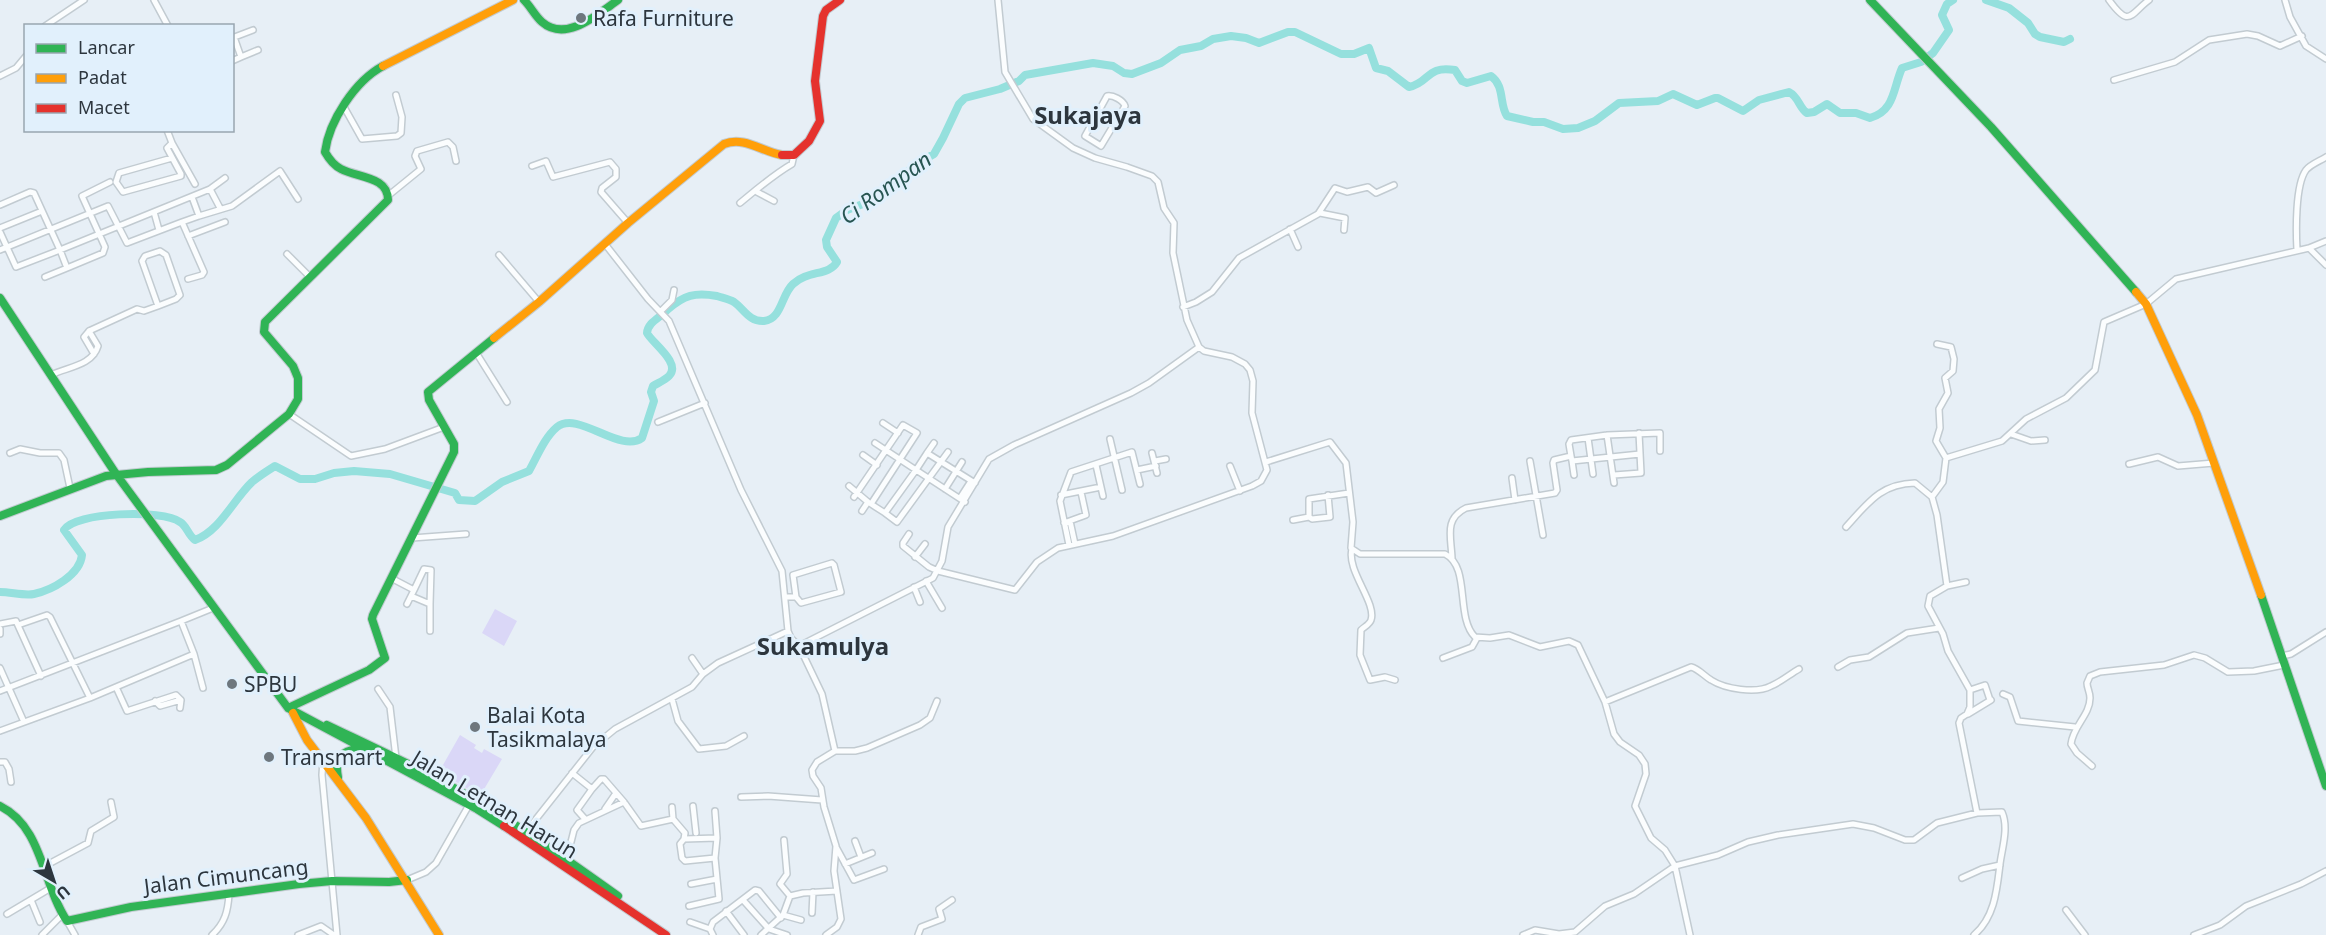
<svg xmlns="http://www.w3.org/2000/svg" width="2326" height="935" font-family="'Noto Sans',sans-serif">
<style>
.green{fill:#dad7f7}
.lines{fill:none;stroke-linecap:round;stroke-linejoin:round}
.river{stroke:#95e0dd;stroke-width:8}
.street-casing{stroke:#c2cbd1;stroke-width:8}
.fast-casing{stroke:#c2cbd1;stroke-width:10}
.slow-casing{stroke:#c2cbd1;stroke-width:10}
.jam-casing{stroke:#c2cbd1;stroke-width:10}
.street{stroke:#fbfdfe;stroke-width:5}
.fast{stroke:#30b455;stroke-width:8}
.slow{stroke:#ff9f0a;stroke-width:8}
.jam{stroke:#e5322d;stroke-width:8}
.poi-dot{fill:#6e777e;stroke:#e1f0fc;stroke-width:2}
.labels{text-anchor:middle;dominant-baseline:central;stroke-width:6;stroke-linejoin:round;paint-order:stroke}
.poi-label{font-size:21px;fill:#2d363e;stroke:#e1f0fc;text-anchor:start}
.street-label{font-size:21px;fill:#2d363e;stroke:#e1f0fc}
.water-label{font-size:22px;font-style:italic;fill:#275552;stroke:#e1f0fc}
.quarter-label{font-size:24px;font-weight:bold;fill:#2d363e;stroke:#e1f0fc}
</style>
<rect width="100%" height="100%" fill="#e7eff6"/>
<path class="green" d="M495,609L517,621L504,646L482,633Z
M460,735L476,745L474,748L482,753L484,749L502,759L480,796L439,772Z"/>
<g class="lines">
<path class="river" d="M1986,0L2009,8L2028,23L2035,34L2040,37L2064,42L2070,39
M0,592C11,592 24,596 34,594C52,590 80,575 82,555L64,530C74,512 163,509 180,522C187,526 188,535 195,540C220,531 233,500 252,482C259,476 267,471 275,466L300,479H315L334,473L354,471L390,474L455,493L459,500L475,501L502,482L529,471C537,457 544,438 557,427C578,410 620,454 642,438L654,401L651,392L653,386C658,383 665,380 669,376C682,363 651,342 647,333C648,322 660,318 667,310C684,295 695,292 717,296C723,298 729,299 734,302C744,309 749,322 764,321C782,319 781,295 793,284C808,270 829,276 837,262L827,247L826,240L836,218L847,210L876,199L915,165L934,154L943,138L959,104L965,98L1000,89L1019,81L1025,75L1093,63L1113,66L1124,73L1132,74L1161,63L1180,50L1201,46L1213,39L1231,36L1246,38L1259,43L1288,32H1295L1341,54H1354L1369,48L1376,68L1388,71L1409,87C1430,83 1426,65 1455,70L1462,81L1467,83L1491,76C1505,86 1499,104 1507,116L1533,122H1544L1563,129L1578,128L1595,121L1619,103L1658,101L1673,94L1697,105L1715,98H1718L1743,111L1759,100L1789,92C1799,97 1799,108 1807,113L1814,112L1827,104L1840,113H1856L1870,118C1895,111 1893,88 1902,68L1921,62L1933,53L1949,30L1942,15L1947,4L1953,0"/>
<g class="street-casing">
<path id="street" d="M154,0L168,26
M2109,0C2130,29 2130,14 2149,0
M2285,0L2290,17L2306,46L2326,59
M45,26L84,0
M232,38L253,30
M241,57L258,50
M232,61L241,57L234,37
M0,76L16,68L26,56
M2114,80L2175,62L2209,40L2247,34L2258,36L2280,46L2302,36
M1107,96C1113,95 1123,100 1125,106L1101,146L1085,136Z
M344,107L362,139L397,136L401,133L402,117L396,95
M167,130L172,143L167,148L181,174V176L123,192L116,182L119,173L172,158
M172,143L195,184
M532,166L546,161L553,177L610,162L616,169V177L602,188L601,192L628,223
M210,189L225,178
M757,192L774,201
M389,195L421,169L415,156L417,151L448,142L453,147L456,161
M740,203C757,189 773,175 792,164L794,155
M0,205L30,192L34,193L60,250L210,189L220,208
M154,212L159,230
M1320,213L1345,218L1344,230
M199,216L232,206L280,171L298,199
M182,222L199,216L192,197
M0,228L42,211
M1290,229L1298,247
M0,232L16,267L60,250L67,268L103,253L105,247L82,196L110,182
M188,236L225,222
M605,244L648,299L669,321L741,490L782,571L788,631L791,638L799,646L933,578L942,561L948,527L989,459L1014,445L1131,393L1149,383L1199,347
M2309,248L2326,241
M0,250L108,206L127,243L182,222L204,272L202,275L188,279
M2297,250C2296,232 2295,185 2306,170C2311,164 2320,161 2326,157
M287,254L310,277
M499,255L539,302
M45,277L67,268
M1183,307L1196,302L1212,292L1239,258L1318,214L1335,188L1347,192L1368,187L1376,193L1394,185
M661,311L672,300L674,290
M89,331L84,337L94,354
M1937,344L1951,347L1954,359L1953,371L1945,378L1948,393L1939,409L1940,428L1936,441L1946,458L2002,441L2026,419L2066,398L2095,370L2104,322L2146,304L2176,279L2309,248L2326,265
M477,354L507,402
M51,375C67,367 92,366 98,346L89,331L137,309L144,311L158,306L142,261L145,256L160,251L166,255L180,295L176,299L158,306
M289,414L351,456L385,449L444,427
M658,422L705,403
M883,423L898,433
M2011,434L2031,441L2045,440
M1607,435L1614,483
M1588,438L1593,474
M1110,439L1122,490
M875,443L916,470L885,513L897,522L948,452
M10,453L20,449L40,453H59L64,460L70,488
M927,453L934,443
M1152,453L1157,473
M863,455L877,465
M1571,456L1569,444L1571,440L1607,435L1660,433V451
M1946,458L1943,482L1932,497L1937,515L1947,586L1930,596L1928,606L1943,634L1948,651L1970,690V707L1967,714L1961,718L1959,723L1977,813L2002,812C2009,828 2002,848 2000,864C1997,889 1995,917 1974,935
M1155,461L1166,459
M1530,461L1543,535
M1572,461L1574,475
M1266,462L1330,442L1346,463L1353,522L1351,548L1360,554H1445C1471,567 1455,617 1475,637L1490,638L1509,635L1540,647L1569,641L1578,645L1605,702L1614,734L1620,742L1639,755L1645,764L1646,774L1635,806L1651,838L1665,850L1675,866L1690,935
M2129,464L2158,457L2178,466L2214,463
M1096,465L1103,496
M1230,466L1240,491
M1137,470L1156,466
M1614,475L1641,473L1639,433
M1512,478L1515,500
M849,486L868,502
M945,489L962,462
M1061,495L1101,487
M854,497L903,425L917,433L871,504L868,502L862,511
M960,498L971,481
M965,502L916,470L927,453L975,483
M871,504L885,513
M1309,517L1312,519L1330,517L1328,495
M1293,520L1309,517V499L1349,493
M1070,521L1075,544
M1064,523L1086,515L1081,492
M1846,527C1868,503 1880,484 1915,483L1932,497
M909,534L903,543V546L929,567L938,571L1015,590L1037,562L1058,548L1113,536L1252,486L1261,481L1267,470L1252,413L1253,381L1250,370L1245,364L1232,357L1204,351L1199,347L1187,320L1173,253L1174,223L1164,208L1158,182L1152,176L1127,167L1095,158L1073,148L1033,119L1005,72L998,0
M412,538L466,534
M1069,545L1060,501L1071,472L1132,452L1140,484
M1352,549C1346,570 1377,603 1371,620C1370,624 1364,627 1361,630L1360,655L1370,680L1385,677L1395,680
M915,557L925,544
M1452,558C1451,536 1444,519 1466,508L1555,493L1557,490L1553,463L1554,460L1571,456L1572,461L1640,454
M391,578L414,590L407,604
M926,581L942,608
M1947,586L1966,582
M914,587L920,602
M414,590L424,569L431,570L430,604
M411,596L430,604V631
M786,597H796L801,603L841,592L834,565L832,563L793,575L796,597
M181,621L213,608
M0,624L16,621L41,676
M18,625L47,615L50,617L90,698L194,654
M0,629V634
M799,646L822,694L835,751L817,762L812,770L813,776L821,788L824,807L836,846L834,871L841,919L837,927L826,935
M2282,656L2291,654L2326,632
M692,658L703,674
M1443,658L1472,647L1477,638
M1838,667L1850,660L1869,657L1907,633L1939,628
M0,668L24,722
M116,687L127,711L176,695L181,700L180,708
M378,689L390,707L396,758
M1970,690L1985,685L1990,700
M0,691L181,621L194,654L203,688
M2003,694L2010,697L2018,721L2075,727
M672,699L678,721L699,749L726,746L744,736
M155,701L160,706L181,700
M1605,702L1691,667C1699,669 1704,676 1711,680C1725,689 1756,694 1771,686C1781,682 1790,674 1799,669
M1968,714L1991,700
M0,731L90,698
M835,751H855L867,748L920,725L930,718L937,701
M323,760L322,775L337,935
M0,762H5L9,769L11,782
M2092,766L2077,753L2071,744C2073,726 2090,715 2090,698C2090,692 2087,688 2087,683L2090,676L2100,672L2164,665L2194,655L2205,658L2228,672L2254,671L2284,665
M572,773L592,789L601,779H604L624,802
M741,797L768,796L822,800
M693,806L696,833
M672,807L673,819
M605,809L616,793
M715,811L717,838
M585,819L577,810L592,789
M525,833L593,747L615,729L692,687L703,674L718,663L788,631
M684,839L680,844L682,858L685,861L715,858
M784,840L787,874L780,884L790,896
M855,841L861,857
M836,847L854,880L884,869
M557,852L571,842L574,830L579,823L624,802L641,826L673,819L685,833L684,839L717,838L715,858L719,899L689,906
M845,864L872,853
M43,867L88,843L91,831L114,817L111,802
M1962,878L1982,869L2000,865
M407,880L426,872L436,863L469,805
M691,884L717,879
M31,900L40,922
M743,900L769,929L787,935
M2066,910L2085,935
M726,911L744,935
M812,913L813,892
M7,914L49,889
M783,915L801,920
M67,921L75,935
M690,922L710,929
M42,935L62,915
M212,935C225,923 228,911 229,894
M298,935L321,926L334,935
M713,935L710,929L713,922L755,890L759,891L781,918
M761,935L783,915L790,896L803,893L837,891
M918,935L921,927L942,919L939,909L952,900
M1523,935L1535,930L1559,934L1575,932L1605,906L1634,894L1675,866L1718,855L1748,842L1778,835L1853,824L1874,828L1905,840H1914L1937,823L1977,813
M2194,935L2220,925L2246,906L2301,884L2326,871"/>
</g>
<g class="fast-casing">
<path id="fast" d="M524,0C531,7 535,16 542,22C566,43 598,14 618,0
M1870,0L1991,127L2136,292
M0,298L116,474L288,708L477,809L504,826
M0,516L106,476L148,472L216,470L227,465L289,414L298,399V378L293,366L264,332L265,322L388,200C388,176 358,178 341,169C333,165 329,159 325,152C329,121 355,81 383,66
M2261,595L2326,786
M288,708L369,670L385,658L372,619L373,615L454,452V444L429,400L428,392L494,338
M327,725C379,750 432,774 482,804C529,832 573,864 618,896
M338,777C334,757 342,751 361,748
M0,806C43,827 42,884 67,921L131,907L299,884L332,881L389,882L407,880"/>
</g>
<g class="slow-casing">
<path id="slow" d="M383,66L513,0
M2136,292L2146,304L2197,415L2261,595
M494,338L539,302L628,223L724,144C745,136 762,152 782,155
M293,713L307,740L366,818L439,935"/>
</g>
<g class="jam-casing">
<path id="jam" d="M782,155H794L809,141L820,121L815,81L823,16L826,10L840,0
M504,826L666,935"/>
</g>
<use href="#street" class="street"/>
<use href="#fast" class="fast"/>
<use href="#slow" class="slow"/>
<use href="#jam" class="jam"/>
</g>
<g class="poi-dot">
<circle cx="581" cy="18" r="6"/>
<circle cx="232" cy="684" r="6"/>
<circle cx="475" cy="727" r="6"/>
<circle cx="269" cy="757" r="6"/>
</g>
<g class="labels">
<g class="poi-label">
<text x="593" y="18">Rafa Furniture</text>
<text x="244" y="684">SPBU</text>
<text x="487" y="715">Balai Kota<tspan x="487" dy="24">Tasikmalaya</tspan></text>
<text x="281" y="757">Transmart</text>
</g>
<g class="street-label">
<text transform="translate(495 804) rotate(31)">Jalan Letnan Harun</text>
<text transform="translate(226 876) rotate(-7)">Jalan Cimuncang</text>
</g>
<g class="water-label">
<text transform="translate(885 187) rotate(-36)">Ci Rompan</text>
</g>
<g class="quarter-label">
<text x="1088" y="114">Sukajaya</text>
<text x="823" y="645">Sukamulya</text>
</g>
</g>
<rect x="24" y="24" width="210" height="108" fill="#e1f0fc" stroke="#99a6b0" stroke-width="1.5"/>
<rect x="36" y="44" width="30" height="9" fill="#30b455" stroke="#99a6b0" stroke-width="1.5"/>
<text x="78" y="54" font-size="18" fill="#2d363e">Lancar</text>
<rect x="36" y="74" width="30" height="9" fill="#ff9f0a" stroke="#99a6b0" stroke-width="1.5"/>
<text x="78" y="84" font-size="18" fill="#2d363e">Padat</text>
<rect x="36" y="104" width="30" height="9" fill="#e5322d" stroke="#99a6b0" stroke-width="1.5"/>
<text x="78" y="114" font-size="18" fill="#2d363e">Macet</text>
<g transform="translate(54 881) rotate(141)" stroke="#e1f0fc" stroke-width="4.5" paint-order="stroke">
<path d="M0-4.5L10 22L0 15L-10 22Z" fill="#2d363e"/>
<text y="-9" font-size="16" font-weight="bold" text-anchor="middle" fill="#2d363e">U</text>
</g>
</svg>
